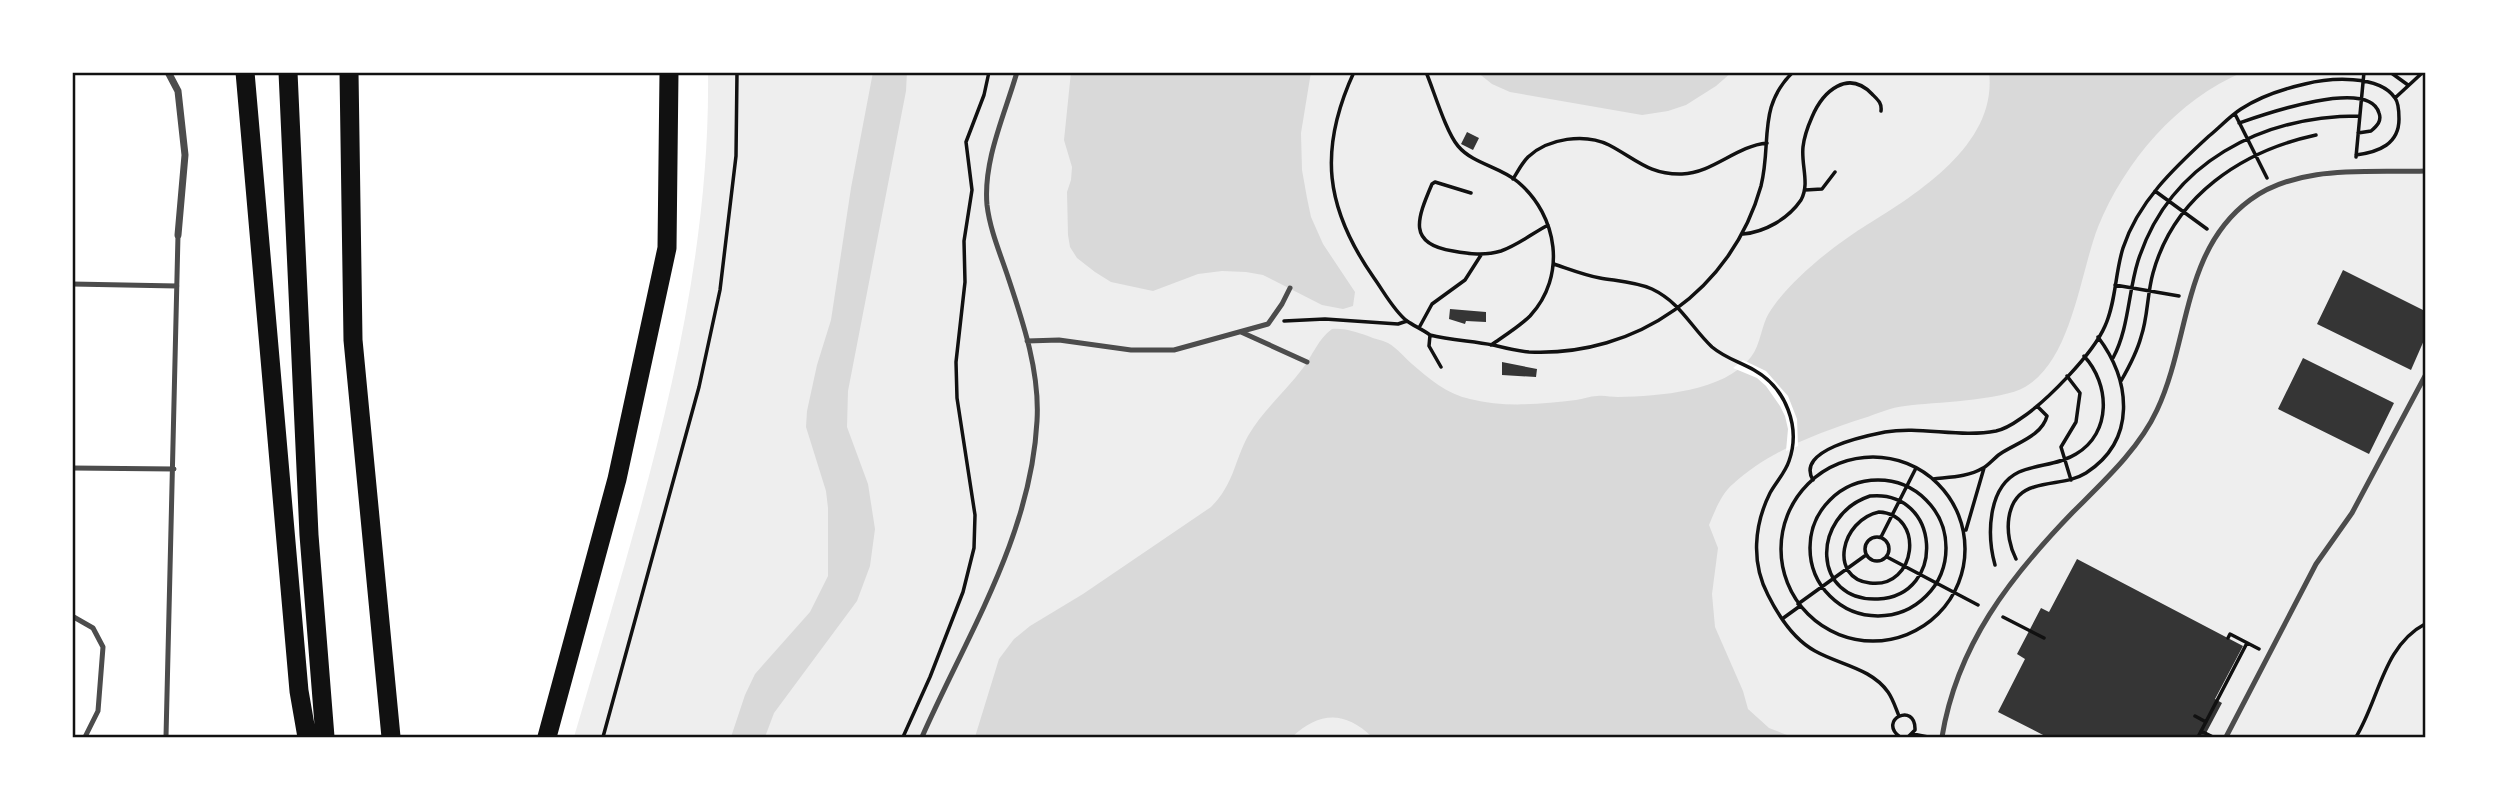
<svg xmlns="http://www.w3.org/2000/svg" width="2497" height="809" font-family="'Public Sans',sans-serif">
<style>
.green{fill:#eee}
.water{fill:#d9d9d9}
.pier{fill:#fff}
.building{fill:#353535}
.lines{fill:none;stroke-linecap:round;stroke-linejoin:round}
.path{stroke:#111;stroke-width:3.5}
.service{stroke:#4c4c4c;stroke-width:5}
.minor{stroke:#4c4c4c;stroke-width:7}
.motorway{stroke:#111;stroke-width:19}
.neatline{fill:none;stroke:#111;stroke-width:2.5}
</style>
<rect width="100%" height="100%" fill="#fff"/>
<path class="green" d="M708,72H2425V737H574C637,521 711,300 708,72Z"/>
<path class="water" d="M873,72H907L906,91L848,391L847,427L868,484L875,529L870,566L857,601L774,713L765,737H731L745,695L755,674L810,612L828,576V508L826,491L806,427L807,411L817,365L831,320L851,188Z
M1071,72H1311L1301,133L1302,170L1307,198L1311,217L1323,244L1355,292L1353,306L1343,309L1322,305L1263,275L1246,272L1222,271L1198,274L1153,291L1111,282L1095,272L1077,258L1070,247L1068,235L1067,192L1071,180L1072,167L1064,140Z
M1477,72H1732L1716,86L1686,105L1668,111L1642,115L1510,92L1492,84Z
M1989,72H2243C2177,100 2125,161 2098,227C2080,273 2072,360 2025,387C2001,401 1934,402 1905,406C1891,407 1877,414 1864,418C1818,433 1769,451 1733,484C1721,494 1715,511 1709,525L1718,548L1712,594L1715,627L1743,691L1748,709L1769,728L1792,737H1372C1344,710 1319,712 1292,737H975L999,659L1014,639L1030,626L1083,594L1211,507C1234,484 1234,462 1248,436C1262,411 1286,391 1303,368C1313,355 1318,339 1332,329C1345,328 1355,332 1368,336C1374,339 1382,340 1388,343C1397,348 1404,357 1412,364C1429,379 1447,394 1470,399C1505,408 1541,404 1576,400C1583,399 1590,396 1597,396C1604,395 1611,397 1618,397C1659,396 1724,392 1751,357C1761,344 1761,326 1769,313C1788,282 1832,247 1862,228C1915,195 1998,145 1989,72Z"/>
<path class="pier" d="M1743,360L1766,371L1788,396L1797,419L1798,446L1786,451L1788,429L1785,416L1780,406L1766,386L1757,378L1733,368Z"/>
<path class="building" d="M1467,132L1479,138L1473,150L1461,144Z
M2343,270L2425,311V338L2411,370L2317,324Z
M1450,309L1486,312V322L1466,321L1465,324L1449,319Z
M2303,358L2394,403L2369,454L2278,409Z
M1502,362L1537,369L1536,377L1502,375Z
M2077,559L2243,646L2215,699L2222,703L2204,737H2047L1998,712L2025,659L2017,654L2041,608L2049,612Z"/>
<g class="lines">
<path class="path" d="M1354,72C1318,150 1325,208 1374,278C1384,292 1394,311 1407,321C1414,326 1422,329 1430,335C1450,340 1472,341 1493,345C1505,348 1516,351 1529,352C1637,357 1732,290 1761,186C1772,142 1757,107 1793,72
M1426,72C1434,91 1446,132 1458,146C1473,164 1501,167 1518,182C1558,216 1567,276 1530,316C1519,327 1504,336 1491,345
M2390,72L2408,85
M2395,98L2421,74L2419,72
M2235,114L2267,178
M2239,123C2262,115 2369,77 2379,113C2382,121 2377,126 2371,131L2358,133
M2356,157L2364,72
M1513,179C1518,171 1522,163 1528,157C1548,138 1585,133 1609,145C1636,159 1649,175 1682,174C1713,173 1736,146 1767,143
M1805,190L1822,189L1835,172
M2155,191L2207,229
M1471,193L1435,182L1432,184C1417,219 1407,244 1453,251C1469,254 1485,256 1501,251C1518,245 1533,233 1548,225
M1743,234C1765,232 1788,219 1801,200C1810,184 1801,165 1803,147C1804,138 1808,126 1812,117C1823,91 1848,69 1872,94C1878,100 1882,103 1881,111
M1554,264C1569,269 1584,275 1600,278C1617,281 1636,282 1652,289C1681,303 1690,326 1712,347C1725,358 1740,362 1754,370C1786,388 1801,427 1789,461C1785,473 1776,482 1770,493C1754,525 1751,563 1768,595C1779,617 1793,639 1815,651C1840,665 1871,668 1888,692C1893,699 1896,709 1899,716
M2115,285L2179,296
M1284,321L1325,319L1398,324L1407,321
M1420,326L1432,304L1465,280L1481,255
M1430,335L1429,346L1441,367
M2113,358C2129,328 2128,293 2138,261C2170,162 2262,116 2359,116
M2067,376L2080,393L2076,422L2061,447L2071,480
M2121,381C2129,367 2137,352 2141,337C2148,317 2147,294 2153,273C2174,196 2242,151 2316,135
M1781 549a92 92 0 1 1 184 0a92 92 0 1 1-184 0Z
M1933,479C1950,477 1968,477 1983,468C1989,465 1994,458 2000,454C2016,443 2042,436 2047,416L2037,406
M1810 548a68 68 0 1 1 136 0a68 68 0 1 1-136 0Z
M1813,480C1795,450 1865,436 1885,432C1921,426 1960,438 1996,431C2005,429 2013,424 2020,419C2046,402 2093,354 2105,326C2116,302 2115,273 2123,248C2138,202 2174,168 2209,136C2220,127 2230,116 2241,109C2261,96 2283,89 2305,84C2329,78 2379,74 2395,98C2399,103 2399,113 2399,119C2399,144 2379,152 2356,155
M1870,496C1941,489 1947,596 1878,599C1812,602 1810,516 1870,496Z
M1879,512C1925,514 1917,589 1870,583C1828,578 1841,520 1879,512Z
M1966,530L1984,468
M1865 549a12 12 0 1 1 24 0a12 12 0 1 1-24 0Z
M1881,537L1916,468
M1887,557L1978,605
M2016,559C2004,536 2003,496 2034,487C2052,481 2070,483 2086,473C2137,440 2131,381 2098,337
M1995,565C1987,536 1987,487 2019,472C2037,464 2059,465 2076,454C2112,433 2110,384 2084,356
M1798,604L1866,555
M2003,617L2044,638
M1782,619L1800,606
M2228,638L2230,634L2259,649
M2195,716L2206,722
M2201,731L2213,737
M1913,734L1928,737
M603,737L699,387L720,290L736,156L737,72
M903,737L930,677L963,592L974,548L975,515L957,398L956,362L965,282L964,241L972,190L966,142L984,95L989,72
M1900,737C1877,720 1916,701 1915,730L1908,737
M2198,737L2247,643
M2356,737C2379,700 2383,646 2425,624"/>
<path class="service" d="M72,284L177,286
M1241,332L1307,362
M1027,341L1059,340L1131,350H1174L1268,324L1282,304L1290,288
M72,468L174,469
M72,616L93,628L103,647L98,711L85,737
M166,737L178,235
M922,737C967,635 1031,536 1037,421C1040,372 1023,322 1008,277C1000,253 990,230 987,205C983,160 1005,114 1017,72
M1942,737C1957,645 2010,577 2073,512C2104,481 2139,449 2157,410C2190,340 2182,250 2250,200C2299,164 2368,173 2425,171
M2226,737L2316,564L2352,513L2425,376"/>
<path class="minor" d="M168,72L178,91L185,155L178,235"/>
<path class="motorway" d="M245,72L299,691L307,737
M288,72L309,535L325,737
M349,72L353,340L391,737
M547,737L617,479L667,248L669,72"/>
</g>
<rect width="2497" height="809" fill="none" stroke="#ffffff" stroke-width="147"/>
<rect x="74" y="74" width="2350" height="662" class="neatline"/>
</svg>
